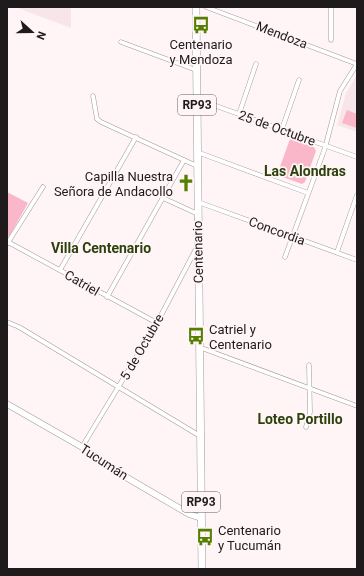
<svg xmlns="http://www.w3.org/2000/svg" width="364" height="576" font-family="Roboto,sans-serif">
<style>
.built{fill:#f7e5e9}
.green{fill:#fab7c9}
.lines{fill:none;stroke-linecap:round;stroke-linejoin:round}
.street-casing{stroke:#a2999b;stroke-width:5}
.secondary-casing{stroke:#a2999b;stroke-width:7}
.primary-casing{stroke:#a2999b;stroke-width:8}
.street{stroke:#fff;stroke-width:4}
.secondary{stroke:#fff;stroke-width:6}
.primary{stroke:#fff;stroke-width:7}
.labels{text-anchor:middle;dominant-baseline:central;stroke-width:3.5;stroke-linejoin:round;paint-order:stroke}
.shield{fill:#fff5f7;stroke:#625c5e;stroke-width:1}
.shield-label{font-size:12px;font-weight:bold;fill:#1f1b1c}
.street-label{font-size:13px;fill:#1f1b1c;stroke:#fff5f7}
.poi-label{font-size:13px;fill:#1f1b1c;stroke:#fff5f7;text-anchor:start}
.neighbourhood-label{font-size:14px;font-weight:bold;fill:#2c410c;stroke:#fff5f7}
</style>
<rect width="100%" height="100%" fill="#fff5f7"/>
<path class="built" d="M15,7H71V28Z
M357,75V132L337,125L346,93Z"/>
<path class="green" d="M347,110L357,114V128L342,123Z
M290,139L314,147L316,151L305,182L302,184L277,175Z
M7,192L28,203L10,235L7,237Z"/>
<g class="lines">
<g class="street-casing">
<path id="street" d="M206,7L357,64
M331,40V7
M121,42L196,70
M93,96L97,119L101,122L197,166
M197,99L357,157
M239,114L256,64
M282,129L299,80
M197,152L308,193
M163,198L198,214
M198,202L357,260
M8,242L157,323
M7,244L43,187
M337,252L357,195
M285,257L325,148L340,91L357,64
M60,270L136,137
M107,297L184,160
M7,322L19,327L200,436
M199,347L357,406
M306,427L310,412L309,365
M82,447L157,323L197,247"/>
</g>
<g class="secondary-casing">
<path id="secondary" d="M7,404L82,447L112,469L189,514L201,518"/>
</g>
<g class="primary-casing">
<path id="primary" d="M196,7L202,569"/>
</g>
<use href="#street" class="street"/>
<use href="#secondary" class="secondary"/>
<use href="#primary" class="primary"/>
</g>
<defs>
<g id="bus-bare" transform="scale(1.38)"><path d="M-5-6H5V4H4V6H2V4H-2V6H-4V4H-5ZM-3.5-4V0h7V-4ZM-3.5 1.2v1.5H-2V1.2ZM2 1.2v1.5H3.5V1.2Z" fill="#557f00" stroke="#fff5f7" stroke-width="2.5" paint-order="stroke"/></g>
<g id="church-bare" transform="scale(1.38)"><path d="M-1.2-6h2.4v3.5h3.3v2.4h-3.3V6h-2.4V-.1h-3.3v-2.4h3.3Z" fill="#557f00" stroke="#fff5f7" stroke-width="2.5" paint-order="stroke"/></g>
</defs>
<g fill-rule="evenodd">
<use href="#bus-bare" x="201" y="25"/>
<use href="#church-bare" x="186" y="183"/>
<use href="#bus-bare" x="196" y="336"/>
<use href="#bus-bare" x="205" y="537"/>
</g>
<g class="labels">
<g class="shield">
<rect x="178" y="95" width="38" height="20" rx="3"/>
<rect x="182" y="492" width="38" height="20" rx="3"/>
</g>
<g class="shield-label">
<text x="197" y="105">RP93</text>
<text x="201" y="502">RP93</text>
</g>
<g class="street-label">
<text transform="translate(282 35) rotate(21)">Mendoza</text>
<text transform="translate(277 128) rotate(20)">25 de Octubre</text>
<text transform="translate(277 231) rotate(20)">Concordia</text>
<text transform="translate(198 252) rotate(-91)">Centenario</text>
<text transform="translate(82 283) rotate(30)">Catriel</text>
<text transform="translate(142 347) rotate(-60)">5 de Octubre</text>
<text transform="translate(104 462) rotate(33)">Tucumán</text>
</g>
<g class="poi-label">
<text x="201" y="44" text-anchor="middle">Centenario<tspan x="201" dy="15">y Mendoza</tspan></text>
<text x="173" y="176" text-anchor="end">Capilla Nuestra<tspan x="173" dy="15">Señora de Andacollo</tspan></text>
<text x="209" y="329">Catriel y<tspan x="209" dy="15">Centenario</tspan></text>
<text x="218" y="530">Centenario<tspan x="218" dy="15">y Tucumán</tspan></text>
</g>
<g class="neighbourhood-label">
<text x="305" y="171">Las Alondras</text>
<text x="101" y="248">Villa Centenario</text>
<text x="300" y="419">Loteo Portillo</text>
</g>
</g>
<rect width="364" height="576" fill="none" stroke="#1f1b1c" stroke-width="16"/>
<g transform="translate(32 32) rotate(111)" stroke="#fff5f7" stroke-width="3" paint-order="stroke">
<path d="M0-3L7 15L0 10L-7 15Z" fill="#1f1b1c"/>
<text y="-6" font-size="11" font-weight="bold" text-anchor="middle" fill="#1f1b1c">N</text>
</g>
</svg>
